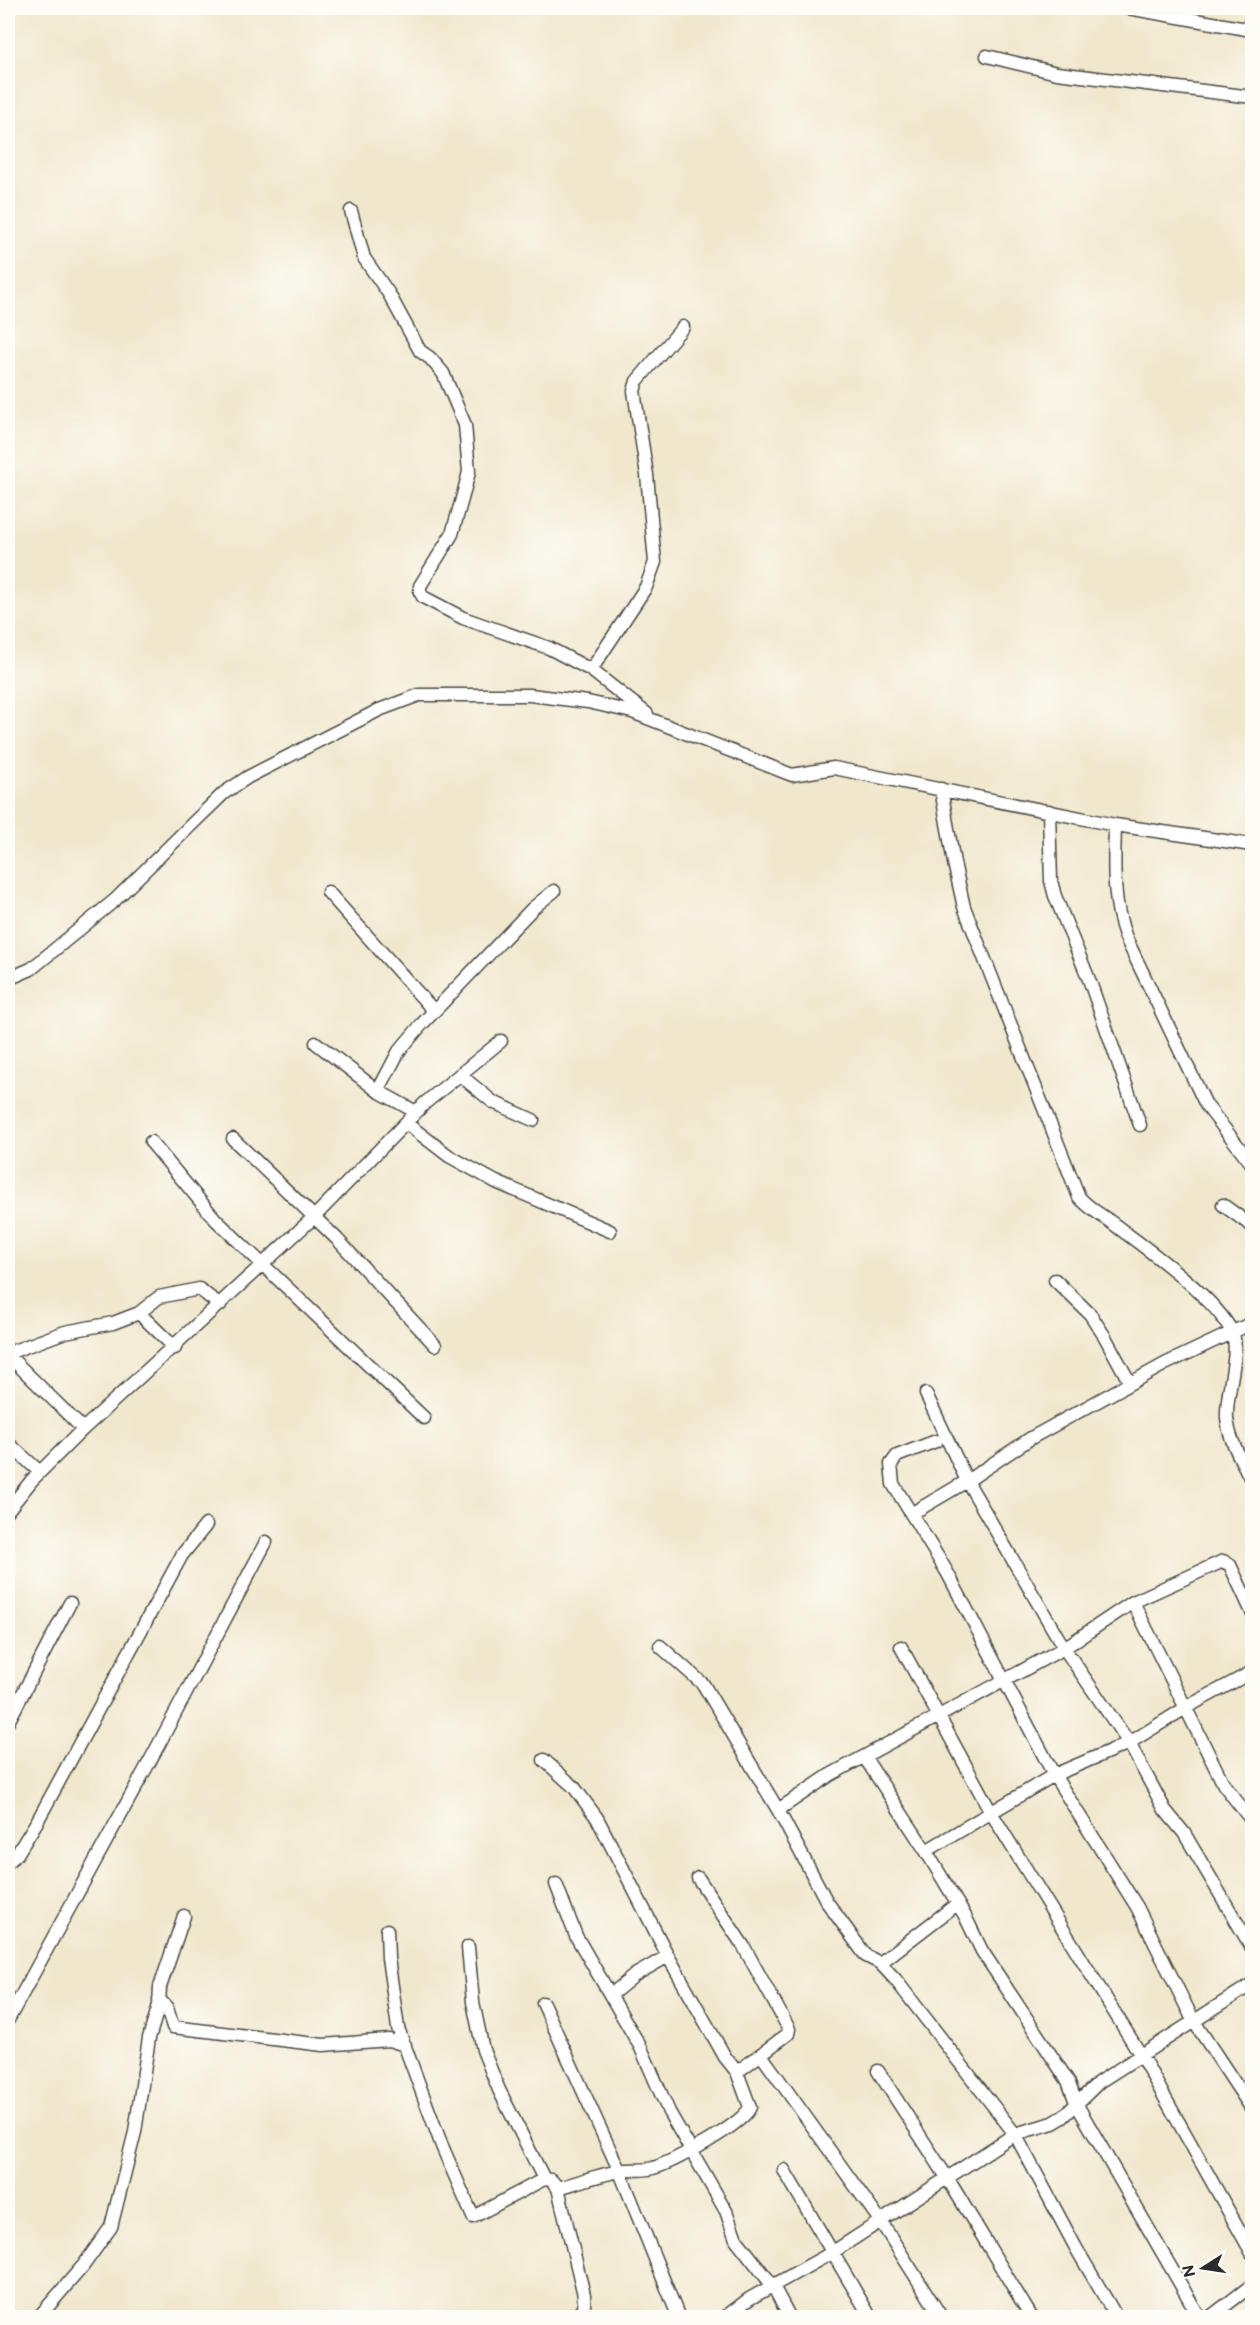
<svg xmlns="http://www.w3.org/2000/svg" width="1260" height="2325" font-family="'Balsamiq Sans',sans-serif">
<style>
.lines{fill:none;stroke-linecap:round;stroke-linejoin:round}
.minor-casing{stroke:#494743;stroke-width:15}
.minor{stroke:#fff;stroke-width:12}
</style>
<rect width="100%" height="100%" fill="#fdfcf7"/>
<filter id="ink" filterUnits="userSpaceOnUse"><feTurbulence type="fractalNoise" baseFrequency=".0167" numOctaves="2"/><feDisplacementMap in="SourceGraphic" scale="12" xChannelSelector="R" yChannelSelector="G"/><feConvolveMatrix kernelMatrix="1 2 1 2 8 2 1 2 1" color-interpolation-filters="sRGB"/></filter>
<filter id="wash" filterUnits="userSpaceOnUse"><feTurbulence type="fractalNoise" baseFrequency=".008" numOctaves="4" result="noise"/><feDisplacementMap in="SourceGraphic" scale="24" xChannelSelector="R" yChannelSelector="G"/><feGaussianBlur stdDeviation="1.35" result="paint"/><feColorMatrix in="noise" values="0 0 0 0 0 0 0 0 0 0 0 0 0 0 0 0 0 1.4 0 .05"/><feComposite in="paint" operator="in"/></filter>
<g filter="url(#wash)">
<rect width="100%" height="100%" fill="#f0e7cc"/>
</g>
<g filter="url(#ink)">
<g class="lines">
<g class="minor-casing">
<path id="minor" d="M1128,8L1252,30
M987,56L1057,73L1252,97
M351,211L364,258L389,294L420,351L430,358L443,373L465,425L469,472L462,499L452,534L420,586V592L423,597L463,618L549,648L591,670L647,714
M591,670L646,587L655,562L647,475L634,391L637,381L683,327
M941,789L954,863L964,907L1079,1197C1089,1209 1102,1215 1115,1225C1148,1250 1214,1296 1232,1332C1241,1352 1225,1395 1227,1418C1229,1441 1242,1461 1252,1481
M1049,811L1051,881L1055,896L1090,982L1140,1125
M1115,825C1114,864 1112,901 1126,938L1206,1105L1252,1164
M328,892L434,1011
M8,979L31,969L115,900L191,825L224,793L248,777L379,710L419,695H530L588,702L632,712L792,775L834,768L1115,825L1252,845
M316,1043L378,1091L416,1112
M460,1075L493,1102L533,1120
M378,1091L399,1051L422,1024L533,908L554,891
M406,1123L449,1156L496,1182L610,1231
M233,1139L337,1239L435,1345
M151,1142L216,1220L424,1418
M1223,1205L1252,1226
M1055,1280L1090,1314L1105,1337L1130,1383
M139,1313L175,1348
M8,1353L65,1332L113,1323L139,1313L159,1297L199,1289L220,1305
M8,1355L83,1429
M926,1394L967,1481L1064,1648L1129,1743L1165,1810L1184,1833L1252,1948
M936,1441L897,1456L891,1464L893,1484L947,1572L1054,1775L1137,1907L1193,2020L1252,2109
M8,1443L40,1472
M8,1510L32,1480L83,1429L313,1218L425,1103L501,1041
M911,1514L967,1481L1031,1438L1165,1364L1252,1323
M1133,1602L1224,1785L1252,1821
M660,1646L703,1684L778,1810L827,1902L866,1956L880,1963L895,1979L1015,2134L1076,2248L1117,2318
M901,1647L992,1814L1142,2057L1252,2253
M8,1722L70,1603
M865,1758L926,1851L965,1916L982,1951L1068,2081L1077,2105L1200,2318
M544,1760L574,1787L597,1818L668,1956L725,2057L737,2072L750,2107C744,2124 672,2163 653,2168C644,2171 635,2169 626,2170C603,2173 580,2182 558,2188
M778,1810L830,1775L1064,1648L1133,1602L1223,1561L1230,1565L1252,1612
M926,1851L1054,1775L1129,1743L1187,1707L1252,1672
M8,1862L17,1854L38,1820L182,1555L206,1525
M698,1878L744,1947L789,2029L788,2034L737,2072
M556,1884L576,1936L641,2048L669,2112L726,2211L736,2239L773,2286L790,2318
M387,1930L388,1958L398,2028L442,2146L473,2217L544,2179
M468,1947L473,2002L483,2050L499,2090L544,2179L551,2180L558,2188L584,2295V2305L577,2318
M880,1963L957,1904
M612,1994L635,1975L668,1956
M159,1999L167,2008L173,2027L323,2045L389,2040L405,2045
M543,2003L620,2172L679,2318
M8,2020L151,1759L266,1542
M762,2056L881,2222L942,2318
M878,2071L948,2179L1032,2318
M784,2170L871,2318
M38,2318L83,2266L111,2227L135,2132L149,2038L159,2005L160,1987L184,1916
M724,2318L749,2299L833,2252L1015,2134L1053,2123L1063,2117L1099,2082L1252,1984
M1209,2318L1252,2285"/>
</g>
<use href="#minor" class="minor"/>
</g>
</g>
<rect width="1260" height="2325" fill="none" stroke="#fdfcf7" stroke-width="30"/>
<g transform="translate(1203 2268) rotate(258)" stroke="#fdfcf7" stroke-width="4.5" paint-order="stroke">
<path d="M0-4.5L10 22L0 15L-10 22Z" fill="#2b2b2b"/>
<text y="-9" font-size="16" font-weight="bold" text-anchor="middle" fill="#2b2b2b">N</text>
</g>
</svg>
